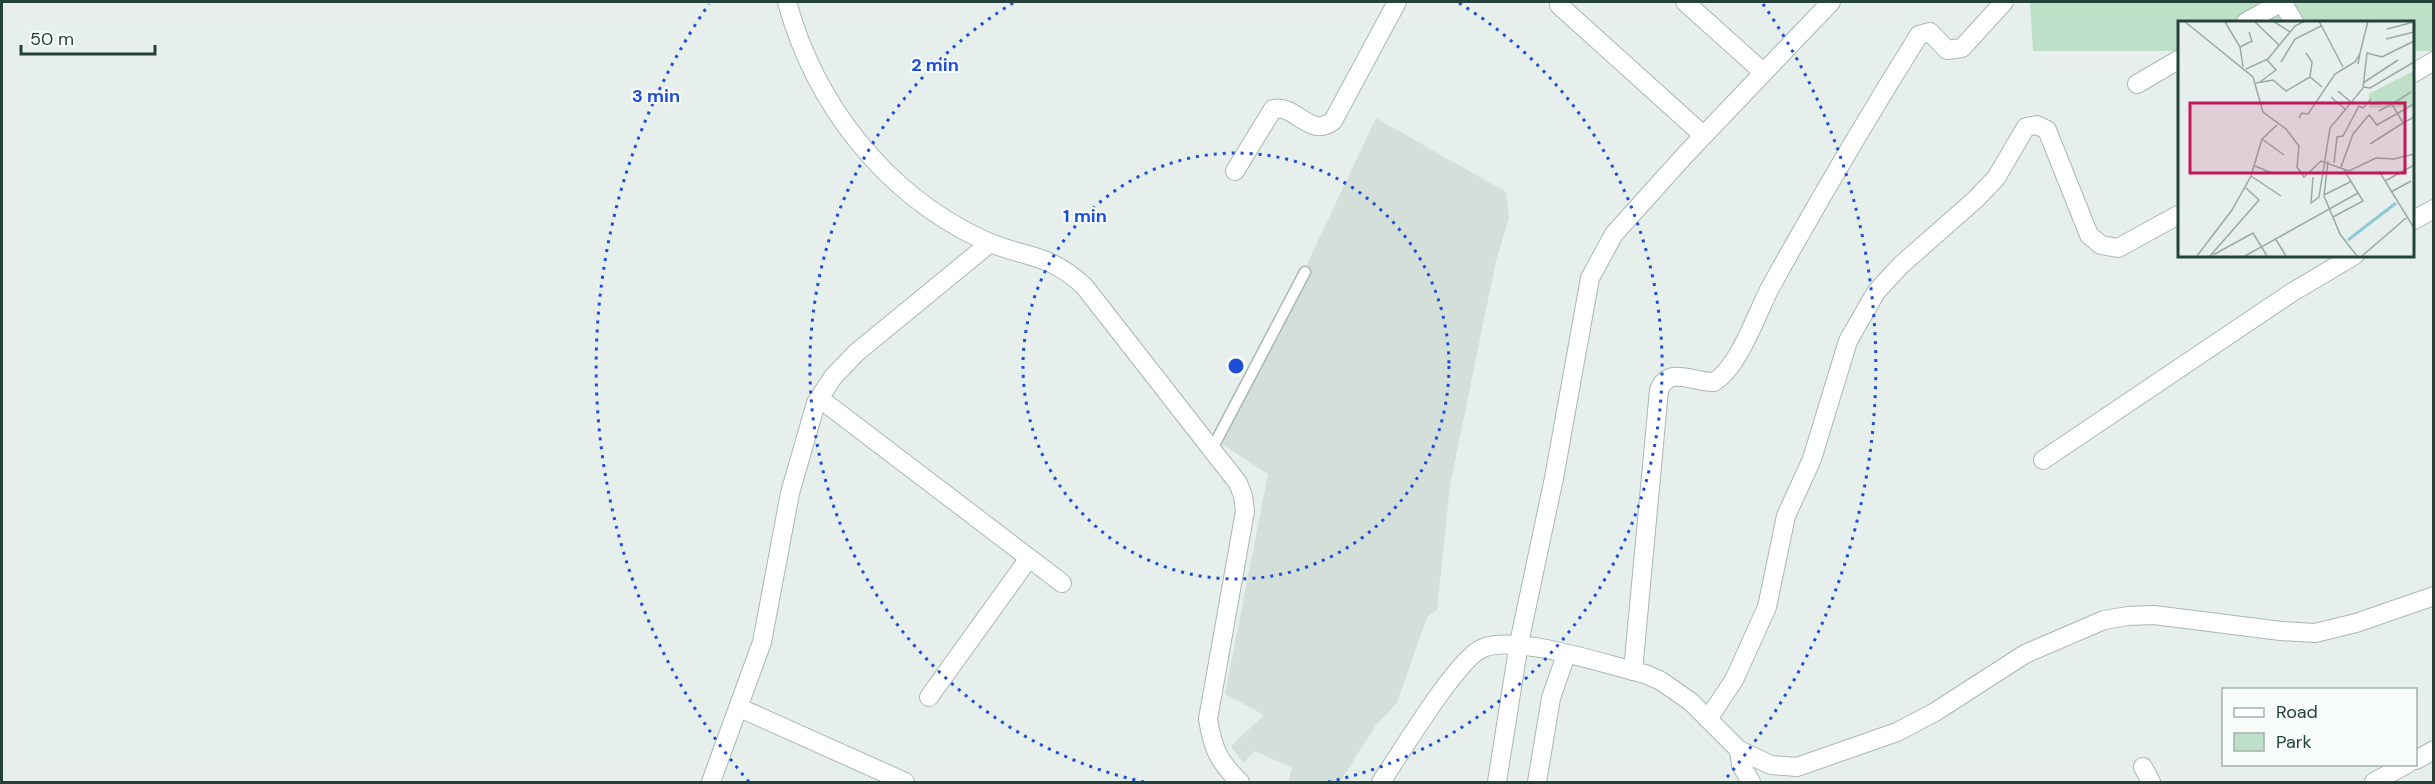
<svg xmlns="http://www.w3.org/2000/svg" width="2435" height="784" font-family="'DM Sans',sans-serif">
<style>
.built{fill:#d4dfda}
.green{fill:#bfe0c8}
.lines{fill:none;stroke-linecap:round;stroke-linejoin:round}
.service-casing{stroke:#a8b8b2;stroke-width:13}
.minor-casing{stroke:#a8b8b2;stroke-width:20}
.tertiary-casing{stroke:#a8b8b2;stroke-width:20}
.service{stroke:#fff;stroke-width:10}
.minor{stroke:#fff;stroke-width:18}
.tertiary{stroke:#fff;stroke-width:18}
.ring{fill:none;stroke:#1d4ed8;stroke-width:3;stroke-dasharray:3 6}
.inset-river{fill:none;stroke:#8ec9d4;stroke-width:3}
.inset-road{fill:none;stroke:#98aaa4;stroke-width:1.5}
.view{fill:#c2185b;fill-opacity:0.15;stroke:#c2185b;stroke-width:3}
.inset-edge{fill:none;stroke:#24423a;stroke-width:3}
.centre{fill:#1d4ed8;stroke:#f7fbf9;stroke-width:3}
.ring-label{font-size:18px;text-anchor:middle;font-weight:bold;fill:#1d4ed8;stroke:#f7fbf9;stroke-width:4.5;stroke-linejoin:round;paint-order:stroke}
</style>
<rect width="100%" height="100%" fill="#e6efeb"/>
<path class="built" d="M1376,118L1506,192L1509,218L1496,261L1450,485L1437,610L1427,617L1397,703L1376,725L1340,782H1288L1292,768L1255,751L1243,763L1231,746L1264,715L1225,694L1268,474L1222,444Z"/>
<path class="green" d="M2030,2H2433V51H2413L2412,22H2180V51H2033Z"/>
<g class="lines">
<g class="service-casing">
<path id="service" d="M1212,449L1305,272"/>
</g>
<g class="minor-casing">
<path id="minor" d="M1685,2L1763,72
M1559,5L1703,135
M2246,22L2282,2L2294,22
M2412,74L2434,61
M2137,84L2180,59
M1235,171L1273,109C1296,104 1310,139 1333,121L1397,2
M2412,221L2434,209
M819,398L1062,583
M2043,460L2291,293L2355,255
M1633,671L1659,390C1669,365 1694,383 1714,382C1739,367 1756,315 1770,288C1817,203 1867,118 1919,35L1930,32L1947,50L1962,48L2004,2
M929,697L1029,558
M740,708L905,782
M1708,719L1734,680L1767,607L1786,516L1812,459L1848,341L1876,292L1901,265L1976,199L1996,178L2026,127L2037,125L2047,130L2089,235L2101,245L2118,248L2180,214
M1739,750L1741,765L1751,782
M2416,760L2434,750
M2143,767L2151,782
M711,782L762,642L790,493L816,403L833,377L856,353L990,243
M1497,782L1519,643L1554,478L1590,278L1614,234L1686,154L1831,2
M1537,782L1551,698L1566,655
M2374,782L2407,764"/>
</g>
<g class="tertiary-casing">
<path id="tertiary" d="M787,2C815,104 884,193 981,239C1023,259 1045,250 1084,286L1238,483L1243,496L1245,511L1208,719C1213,749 1218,761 1240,782
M1381,782C1399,756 1458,657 1483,648C1516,634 1607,665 1645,674L1661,681L1691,702L1739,750L1771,765L1797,767L1897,732L1935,712L2025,654L2104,620L2128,616L2154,615L2281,631L2315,633L2356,623L2434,596"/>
</g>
<use href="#service" class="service"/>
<use href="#minor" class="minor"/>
<use href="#tertiary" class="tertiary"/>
</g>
<g class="ring">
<circle cx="1236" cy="366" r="213"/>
<path d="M1144 782A426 426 0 0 1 1013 3M1459 3A426 426 0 0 1 1328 782"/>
<path d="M749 782A640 640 0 0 1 709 4M1763 4A640 640 0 0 1 1723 782"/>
</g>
<g transform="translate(2178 21)">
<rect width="236" height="236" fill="#e6efeb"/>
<path d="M235,50V86L191,87V73Z" fill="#bfe0c8"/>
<path class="inset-river" d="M170,219L218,182"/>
<path class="inset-road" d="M6,0L75,56L85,91L108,108L121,125L119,146L126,156L143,140L171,150L198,137L216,138L236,133M76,0L101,24M95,0L112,11M141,0L165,46M47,1L62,26L65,46M209,8L236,1M208,18L236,11M62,26L74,20L71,11M128,32L134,41L132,56M182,32L190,0M103,41L117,18L143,5M68,48L90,38L117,5L127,0M82,61L98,49L89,39M78,62L95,59L108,70L132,56L144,66M185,62L220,39M186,66L192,67L236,41M160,70L174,82M153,76L168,89M214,83L233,71M201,90L214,83L225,102L236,96M121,97L124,92L130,93L157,53L177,41L182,32L180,43M84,118L106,134M192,123L225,102M150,140L146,175L162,213L179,235M156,142L159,116L165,115L181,85L185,87L193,78M77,145L94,152M163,146L175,113L191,94L199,104L236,83M201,150L236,207M73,155L103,175M135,156L133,182L141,176L152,107L185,67L189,32L204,36L236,20M207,160L236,144M213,171L233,160M146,174L174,160M155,196L185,180L166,149M97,217L108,235M35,234L75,212L89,235M19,235L54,189L73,155L84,118L99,104M32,235L81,179L68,167M67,235L180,172M184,235L228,197"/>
<path class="view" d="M12,82H227V152H12Z"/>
<rect width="236" height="236" class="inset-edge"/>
</g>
<circle cx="1236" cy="366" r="9" class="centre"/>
<g class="ring-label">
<text x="935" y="71">2 min</text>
<text x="656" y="102">3 min</text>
<text x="1085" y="222">1 min</text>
</g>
<rect width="2435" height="784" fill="none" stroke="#24423a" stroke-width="6"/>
<rect x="2222" y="688" width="195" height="78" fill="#f7fbf9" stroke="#a3b1ad" stroke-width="1.5"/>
<rect x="2234" y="708" width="30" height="9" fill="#ffffff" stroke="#a3b1ad" stroke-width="1.5"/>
<text x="2276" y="718" font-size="18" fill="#24423a">Road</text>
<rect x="2234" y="733" width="30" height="18" fill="#bfe0c8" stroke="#a3b1ad" stroke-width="1.5"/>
<text x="2276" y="748" font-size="18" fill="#24423a">Park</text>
<path d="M21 45v9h134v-9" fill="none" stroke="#24423a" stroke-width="3"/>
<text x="30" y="45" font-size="18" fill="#24423a" stroke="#f7fbf9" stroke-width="4.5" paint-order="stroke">50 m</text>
</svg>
